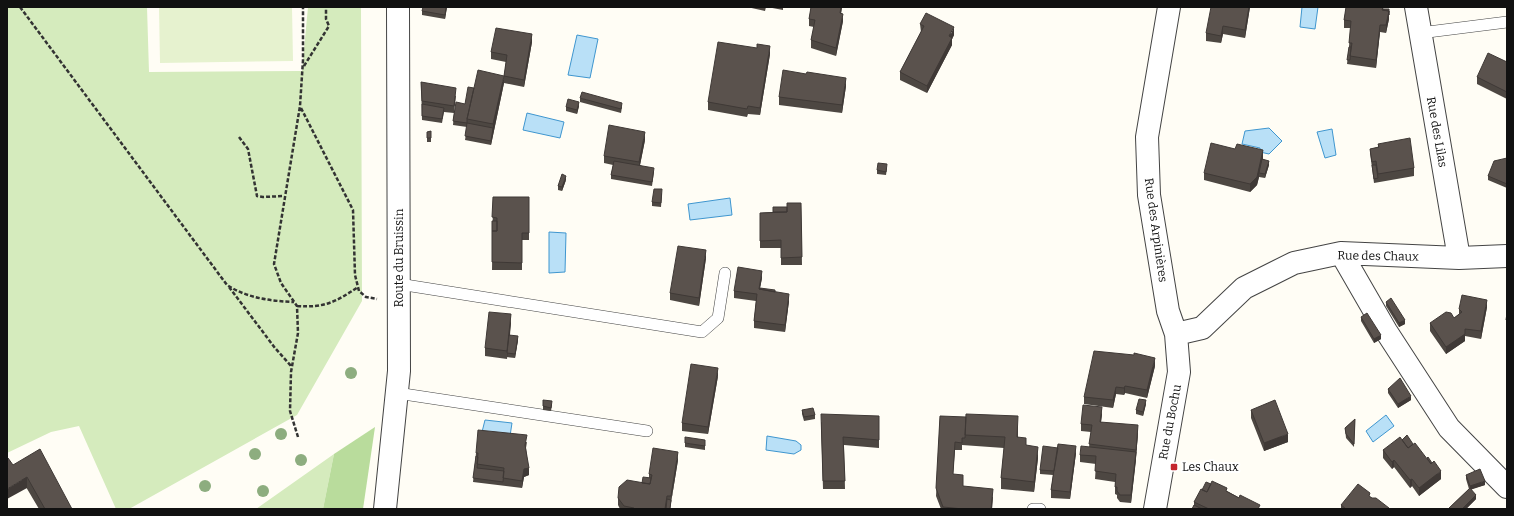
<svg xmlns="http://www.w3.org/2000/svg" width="1514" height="516" font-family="Bitter,serif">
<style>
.green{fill:#d5ebbd}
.forest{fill:#b9dc9c}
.pitch{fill:#e6f2cf}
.water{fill:#b9e0f7;stroke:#3f96cf}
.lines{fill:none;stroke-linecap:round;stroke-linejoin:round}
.service-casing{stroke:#444;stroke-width:12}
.minor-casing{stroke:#444;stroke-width:24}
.tertiary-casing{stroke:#444;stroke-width:24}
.path{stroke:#333;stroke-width:2.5;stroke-dasharray:4 2;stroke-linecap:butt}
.service{stroke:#fff;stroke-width:11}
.minor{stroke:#fff;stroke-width:22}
.tertiary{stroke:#fff;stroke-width:22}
.tree{fill:#8dad7f}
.wall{fill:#4d4742}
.shaded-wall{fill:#3f3936}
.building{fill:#5a524d;stroke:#3f3936}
.poi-dot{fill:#c4262e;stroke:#fff;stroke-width:1.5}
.labels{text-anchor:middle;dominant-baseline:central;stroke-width:4;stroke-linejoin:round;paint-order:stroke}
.street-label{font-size:12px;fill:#111;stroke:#fff}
.poi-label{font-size:12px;fill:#111;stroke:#fff;text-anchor:start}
</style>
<rect width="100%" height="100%" fill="#fffdf5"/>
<path class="green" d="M7,7H147L149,72L302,71L308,7H361L362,301L297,415L129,509H116L79,426L51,432L7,453Z
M334,454L323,509H256Z"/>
<path class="forest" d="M375,427L363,509H323L334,454Z"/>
<path class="pitch" d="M159,7H292L293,61L160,63Z"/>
<path class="water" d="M1302,7H1318L1315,29L1300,27Z
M577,35L598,39L590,78L568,75Z
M527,113L564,122L560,138L523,130Z
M1269,128L1282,141L1269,154L1260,152V148L1242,144L1245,131Z
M1332,129L1336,155L1325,158L1317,132Z
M730,198L732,215L690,220L688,204Z
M549,232L566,233L565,272L549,273Z
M1386,415L1394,426L1373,442L1366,431Z
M485,420L512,423L510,436L482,432Z
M767,436L796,441L801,445V450L794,454L766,450Z"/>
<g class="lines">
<g class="service-casing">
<path id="service" d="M1420,33L1507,22
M399,284L702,332L718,318L725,273
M397,393L647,431
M1033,509H1040"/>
</g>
<g class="minor-casing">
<path id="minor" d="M1416,7L1459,258
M1341,253L1386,331L1449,428L1507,487
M1176,334L1202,328L1244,288L1294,263L1341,253L1459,258L1507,256
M1155,509L1179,372L1176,334L1168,311L1149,195L1147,137L1169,7"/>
</g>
<g class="tertiary-casing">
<path id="tertiary" d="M385,509L399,371L398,7"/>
</g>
<path class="path" d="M20,7L227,285C247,298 270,301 294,302
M304,66L329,26L326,19V7
M301,108L353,210L355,275L359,291L366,297L377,299
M239,137L248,149L257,196L263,197L284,196
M229,287L275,348L292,367
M297,306C324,308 336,302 358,287
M298,437L290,411L291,372L298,333L297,306L281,283L274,264L300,106L303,60V7"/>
<use href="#service" class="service"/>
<use href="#minor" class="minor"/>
<use href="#tertiary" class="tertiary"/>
</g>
<g class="tree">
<circle cx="351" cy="373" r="6"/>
<circle cx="281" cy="434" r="6"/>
<circle cx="255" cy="454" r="6"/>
<circle cx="301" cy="460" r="6"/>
<circle cx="205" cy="486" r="6"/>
<circle cx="263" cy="491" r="6"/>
</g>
<path class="wall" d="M447,7L445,19L422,15V11Z
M747,7H766L765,11Z
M767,7H783V10Z
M811,7H842L841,13L843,21L836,56L811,48V40L814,27L809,26V19Z
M1250,7L1245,38L1223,34L1221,43L1206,41V33Z
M1342,7H1384L1383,9H1389V19L1386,33L1380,32L1376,68L1347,64L1351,28H1344V20L1346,8Z
M920,24L954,35L952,39V45L927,93L900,80V72L921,32Z
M532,42L524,87L504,83V76L506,62L491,59V52Z
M770,54L760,115L748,114L747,117L708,110V102Z
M1507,62V99L1477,84V77Z
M421,82L456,96L454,113L465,104L474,88L504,83L491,145L465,140L467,127L453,125L454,113L444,112L442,123L422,120Z
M846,86L842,113L779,105V97Z
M580,98L622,107L621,113L580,102Z
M579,106L577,114L566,111V107Z
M431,131V142H427V132Z
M645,140L640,165L654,172L652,186L611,179V175L613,165L604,163V156Z
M1378,144L1414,168V176L1374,183L1370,153V149L1378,147Z
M1263,158V160L1269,165L1265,178L1259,177L1257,185L1250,192L1204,180V173Z
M1507,158V188L1488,180V176Z
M887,168L886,175L877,174V170Z
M566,180L562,191L558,190V186Z
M662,193L661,207L652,206V202Z
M493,197H529V240H522V270H492Z
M801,203L802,265H781V248H760V213L773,212L787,207Z
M706,258L699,306L670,300V293Z
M762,278L760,288L775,292L789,301L785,332L754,328V321L756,301L734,298V291Z
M1386,302L1405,324L1399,327L1386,306Z
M1487,307L1481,339L1465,336V341L1446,354L1430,331V323L1454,318L1459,314V309Z
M1507,313V328L1506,327V320Z
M1361,317L1381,339L1374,343L1361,321Z
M511,322L510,335L518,340L515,358L507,357V359L485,356V348Z
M1155,366L1147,398L1125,393L1124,395L1116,394L1113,408L1084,404V397Z
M718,376L708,434L682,431V423Z
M1388,389L1411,400L1398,408L1388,393Z
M543,400L552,405L551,411L543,410Z
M1146,404L1143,416L1136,414V410Z
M802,410L815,415V419L804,421L802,414Z
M1251,410L1288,442L1264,451L1251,418Z
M1102,414L1101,422L1138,433L1136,458L1131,503L1120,502L1117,498V495L1115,494V482L1095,479L1096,464L1080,462V455L1089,447L1091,432L1081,431V424Z
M940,416L1018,427V437L1026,445L1038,458L1034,492L1001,489V478L1004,448L962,445V450H955L953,474L963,486L993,497L992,509H941L936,496Z
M1355,419L1354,447L1346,438L1345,428Z
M821,422L879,440V448L844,445L845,489H823Z
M1402,440L1441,479L1419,496L1412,486L1410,488L1394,467L1392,469L1383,458V450Z
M527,442L526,448L529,475L524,477L522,488L473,482L476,453Z
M685,443L705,444V450L685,447Z
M1058,448L1076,453L1070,499L1051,498V490L1053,475L1040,474V470Z
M678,460L670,509H620L618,505V498L649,478V474Z
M13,465L72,509H39Z
M1466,475L1485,485L1471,489L1476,499L1466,509H1448L1469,489L1466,479Z
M1202,490L1227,491L1260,509H1192L1194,505V502Z
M1370,497L1389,509H1341V505Z"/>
<path class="shaded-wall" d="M446,7H447L445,19V15Z
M841,7H842L840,21V13Z
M1249,7H1250L1245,38V30Z
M1389,9V19L1386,33V25Z
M843,14V21L836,56V48Z
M1380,25V32L1376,68V60Z
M1223,26V34L1221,43V36Z
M954,27V35L952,39V45L927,93V86Z
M532,34V42L524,87V80Z
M770,46V54L760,115V108Z
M504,76V83L491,145V141L493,128V124Z
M846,78V86L842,113V105Z
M579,102V106L577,114V110Z
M645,132V140L639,170V162Z
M1263,150V158L1260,173H1259V177L1257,185L1250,192V184Z
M1269,161V165L1265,178V174Z
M566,176V180L562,191V187Z
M706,250V258L699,306V298Z
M762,271V278L759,293V289Z
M789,294V301L785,332V325Z
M1487,300V307L1481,339V331Z
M511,314V322L507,359V351Z
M1405,320V324L1399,327V323Z
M1465,334V341L1446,354V347Z
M1381,335V339L1374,343V339Z
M518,336V340L515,358V354Z
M1155,358V366L1147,398V390Z
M718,368V376L708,434V427Z
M1125,386V393L1124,395V388Z
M1116,387V394L1113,408V400Z
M1411,396V400L1398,408V404Z
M1146,400V404L1143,416V412Z
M1102,407V414L1100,430V422Z
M1138,425V433L1136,458V450Z
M1288,434V442L1264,451V443Z
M1076,446V453L1070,499V492Z
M1038,447V458L1034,492V482Z
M678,452V460L670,509Z
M1136,452V460L1131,503V495Z
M1394,460V467L1392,469V462Z
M529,468V475L524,477L522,488V481L524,469Z
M1441,471V479L1419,496V488Z
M27,477V488L7,499V489Z
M1412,479V486L1410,488V480Z
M1485,481V485L1470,490V486Z
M993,489L992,509H991Z
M1476,495V499L1466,509H1462Z"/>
<path class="building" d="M423,7H446L445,15L422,11Z
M811,7H841L840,13L843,14L836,48L811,40L815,20L809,19Z
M1211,7H1249L1245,30L1223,26L1221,36L1206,33Z
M1346,7H1383L1382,10L1389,11L1386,25H1380L1376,60L1350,56L1352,43H1349L1351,21L1344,20Z
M1383,9H1389V15V11L1383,10Z
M926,13L954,27L949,36L952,38L927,86L900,72L924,26L920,24Z
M496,28L532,34L524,80L504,76L507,55L491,52Z
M718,42L757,48V44L770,46L760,108L748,106L747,109L708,102Z
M1349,47H1351L1350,60H1347Z
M1488,53L1507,62V92L1477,77Z
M478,70L504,76L493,124L467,119Z
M783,70L806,74L807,72L846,78L842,105L779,97Z
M421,82L456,88L454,106L422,101Z
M468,87L474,88L467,119V123L453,121L456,102L465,104Z
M582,92L622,103L621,109L580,98Z
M568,99L579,102L577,110L566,107Z
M422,104L444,108L442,119L422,116Z
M467,123L493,128L491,141L465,136Z
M609,125L645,132L639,162L604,156Z
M431,131V138H427V132Z
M1410,138L1414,168L1378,174L1376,161L1372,162L1370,149L1379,147L1378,144Z
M1211,143L1235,149L1237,144L1263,150L1257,177L1250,184L1204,173Z
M1507,158V184L1488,176L1494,161Z
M1262,159L1269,161L1265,174L1259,173Z
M614,161L654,168L652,182L611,175Z
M878,163L887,164L886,172L877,170Z
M1372,165H1376L1378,178L1374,179Z
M562,174L566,176L562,187L558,186Z
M654,189H662L661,203L652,202Z
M493,197H529V233H522V263L492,262V231H497V218L492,217Z
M787,203H801L802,257L781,258V240L760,241V213L787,212Z
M773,207H787V212H773Z
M492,221H497V231H492Z
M678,246L706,250L699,298L670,293Z
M738,267L762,271L759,289L789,294L785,325L754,321L757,294L734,291Z
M760,288L775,290V292L759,289Z
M1462,295L1487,300L1481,331L1465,329V334L1446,347L1430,323L1446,312L1451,313L1454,318L1462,312L1459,309Z
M1391,298L1405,320L1399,323L1386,302Z
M489,312L511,314L507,351L485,348Z
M1367,313L1381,335L1374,339L1361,317Z
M1507,313V320H1506Z
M509,335L518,336L515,354L507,353Z
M1094,351L1134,355V353L1155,358L1147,390L1125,386L1124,388L1116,387L1113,400L1084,397Z
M691,364L718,368L708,427L682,423Z
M1400,378L1411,396L1398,404L1388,389Z
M1139,399L1146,400L1143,412L1136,410Z
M543,400L552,401L551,408L543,406Z
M1275,400L1288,434L1264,443L1251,410Z
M1083,405L1102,407L1100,422L1138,425L1136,450L1089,444L1092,425L1081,424Z
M813,408L815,415L804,417L802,410Z
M821,414L879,416V440L843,437L845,481H823Z
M966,414L1018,416L1017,437L1026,438V445L1038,447L1034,482L1001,478L1005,437L965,435Z
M940,416L966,417L965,438H962V443L955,442L953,474L963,475V486L993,489L991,509H963L943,507L936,488Z
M1355,419L1354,444L1346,434L1345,428Z
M478,430L527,435L525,445L529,468L524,469L522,481L503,478L504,468L477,464L478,453H476Z
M1407,435L1413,444L1408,448L1402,440Z
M685,437L705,440V446L685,443Z
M1400,437L1408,448L1415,443L1431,464L1434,461L1441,471L1419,488L1412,479L1410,480L1394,460L1392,462L1383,450Z
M1058,444L1076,446L1070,492L1051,490Z
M1043,446L1058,448L1054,471L1040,470Z
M1081,446L1136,452L1131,495H1120L1117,491V487H1115L1116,474L1095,471L1096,456L1080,455Z
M653,448L678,452L671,496H667L665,509H634V508L624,506L618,498L619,487L627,480L650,484L652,475L649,474Z
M40,449L72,509H45L27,477L7,489V459L8,458L13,465Z
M476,456L478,457L477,468L504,471L503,482L473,478Z
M1428,457L1432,463L1431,464L1427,458Z
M1480,469L1485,481L1470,486L1466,475Z
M643,477L651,478L650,484L642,483Z
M1212,481L1227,488L1226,491L1239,498L1240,495L1260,505L1258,509H1209L1194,502L1201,489L1207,492Z
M1206,482L1211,484L1207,492L1202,490Z
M1358,484L1370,493L1369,496L1372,498H1376L1389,508V509H1346L1341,505Z
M1470,488L1476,495L1462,509H1448Z
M667,499L671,500L670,509H666Z
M1194,505L1202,509H1192Z"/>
<rect class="poi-dot" x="1170" y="463" width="8" height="8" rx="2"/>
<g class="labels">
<g class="street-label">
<text transform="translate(1437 132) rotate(80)">Rue des Lilas</text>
<text transform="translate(1156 230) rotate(82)">Rue des Arpinières</text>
<text transform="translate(1378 256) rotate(1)">Rue des Chaux</text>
<text transform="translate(399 258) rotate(-90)">Route du Bruissin</text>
<text transform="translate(1170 422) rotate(-79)">Rue du Bochu</text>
</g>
<g class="poi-label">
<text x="1182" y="467">Les Chaux</text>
</g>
</g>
<rect width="1514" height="516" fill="none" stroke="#111111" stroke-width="16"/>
</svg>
